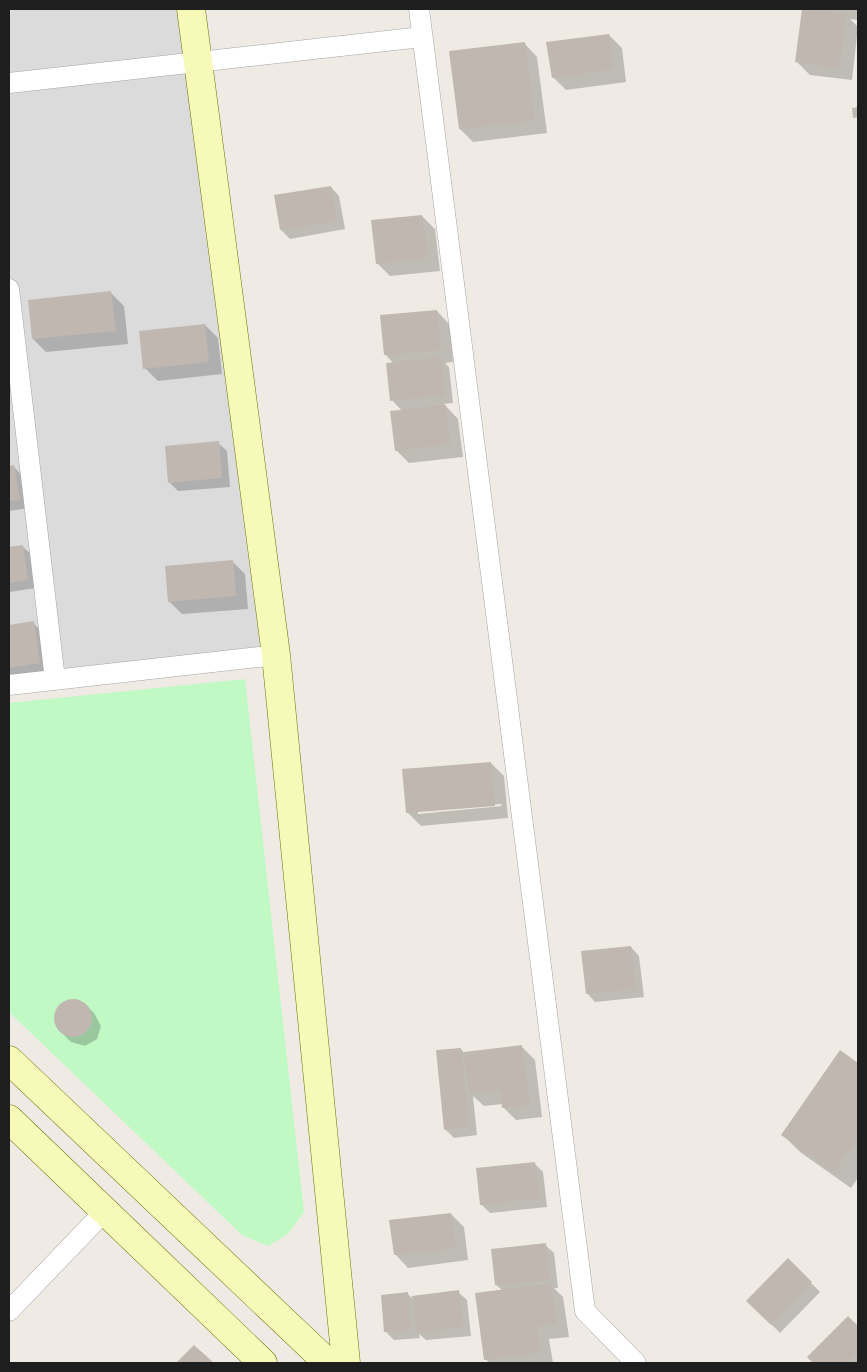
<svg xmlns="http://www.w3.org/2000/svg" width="867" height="1372" font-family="Jost,sans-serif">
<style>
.residential{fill:#dcdbdb}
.park{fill:#c1f9c5}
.shadow{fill:#0003;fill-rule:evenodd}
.building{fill:#bfb7b0}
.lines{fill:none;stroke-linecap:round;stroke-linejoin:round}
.street-casing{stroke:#a5a5a5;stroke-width:21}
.secondary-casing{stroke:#697406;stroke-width:29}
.street{stroke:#fff;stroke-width:20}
.secondary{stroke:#f6f9b8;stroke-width:28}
</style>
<rect width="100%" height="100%" fill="#efebe4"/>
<path class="residential" d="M9,9H178L260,647L9,676Z"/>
<path class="park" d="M245,679L304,1212L288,1234L268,1246L242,1235L9,1012V703Z"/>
<path class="shadow" d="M803,9H858V20L850,19L858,27L852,80L810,75L797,62Z
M609,35L622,48L626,82L566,90L553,77Z
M524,43L537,57L547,133L473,142L460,129Z
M331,187L339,196L345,229L290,239L281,230L276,196Z
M422,216L435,229L440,271L390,276L377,263Z
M111,293L124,306L128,344L46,352L33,339Z
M437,311L450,325L453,362L445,363L449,367L453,403L444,404L458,419L463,457L409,463L396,450L402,411L392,400L394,364L385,354Z
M205,325L218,338L222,374L158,381L145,368Z
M218,443L227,451L230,487L178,491L170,483Z
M14,467L22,475L28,508L9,511V468Z
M23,547L32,555L36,588L9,592V548Z
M232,561L245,574L248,609L182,614L169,601Z
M33,623L47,636L52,676L9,682V626Z
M491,763L504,776L508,818L421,826L408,813ZM501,804L502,806L418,814V811Z
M631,947L639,956L644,997L595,1002L587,993Z
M71,1000L85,1004L94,1013L101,1026L97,1039L85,1046L71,1042L62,1033L55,1020L59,1007Z
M522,1047L535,1060L542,1117L516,1120L503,1107V1104L484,1106L473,1096L477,1135L454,1138L445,1129L461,1049L465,1054Z
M840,1052L858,1065V1178L851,1188L800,1152L783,1135Z
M534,1163L543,1172L547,1207L490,1213L481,1204Z
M451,1214L464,1227L468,1260L408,1268L395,1254Z
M545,1245L554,1253L558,1288H554L563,1297L569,1337L549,1339L553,1363H490L485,1359L502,1290L496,1285Z
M788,1260L820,1292L780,1333L748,1301Z
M458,1292L467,1300L471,1336L426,1340L419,1334L420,1338L394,1340L385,1331L408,1294L413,1299Z
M848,1317L858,1327V1363H814L809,1357Z"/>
<path class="building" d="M802,9L846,13L839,68L795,62Z
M609,34L614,69L552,78L546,42Z
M525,42L535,120L459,129L449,51Z
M858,107V117L853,118L852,108Z
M331,186L337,221L280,230L274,195Z
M422,215L428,258L376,264L371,220Z
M111,291L116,331L32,339L28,300Z
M437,310L441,350L384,355L380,315Z
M205,324L209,362L143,369L139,331Z
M441,357L445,395L390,401L386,363Z
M446,405L450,444L395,451L390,411Z
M219,441L222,478L168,483L165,446Z
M14,465L20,500L9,501V466Z
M23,545L28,580L9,583V547Z
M233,560L236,596L168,602L165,566Z
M34,621L40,663L9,668V625Z
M491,762L495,806L406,813L402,769Z
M631,946L635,989L586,994L581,951Z
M54 1018a19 19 0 1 1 38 0a19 19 0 1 1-38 0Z
M522,1045L530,1105L502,1108L500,1090L469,1093L464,1052Z
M461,1048L469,1127L444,1130L436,1050Z
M840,1050L858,1063V1137L834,1172L781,1135Z
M535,1162L539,1198L480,1205L476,1168Z
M451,1213L456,1248L394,1255L389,1220Z
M546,1243L550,1280L495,1285L491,1249Z
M788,1258L812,1282L771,1325L746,1301Z
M551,1283L556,1324L537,1327L540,1352L484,1360L475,1293Z
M459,1290L463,1327L416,1332L412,1296Z
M408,1292L412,1329L384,1332L381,1295Z
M848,1316L858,1326V1353L848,1363H813L807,1357Z
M194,1345L214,1363H176Z"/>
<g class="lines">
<g class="street-casing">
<path id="street" d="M419,9L585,1311L636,1363
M9,83L422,37
M9,289L55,680
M9,685L276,655
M9,1311L105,1211"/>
</g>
<g class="secondary-casing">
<path id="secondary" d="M191,9L276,655L346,1363
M9,1060L328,1363
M9,1119L263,1363"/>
</g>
<use href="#street" class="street"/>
<use href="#secondary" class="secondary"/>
</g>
<rect width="867" height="1372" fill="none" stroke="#1e1e1e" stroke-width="20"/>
</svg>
